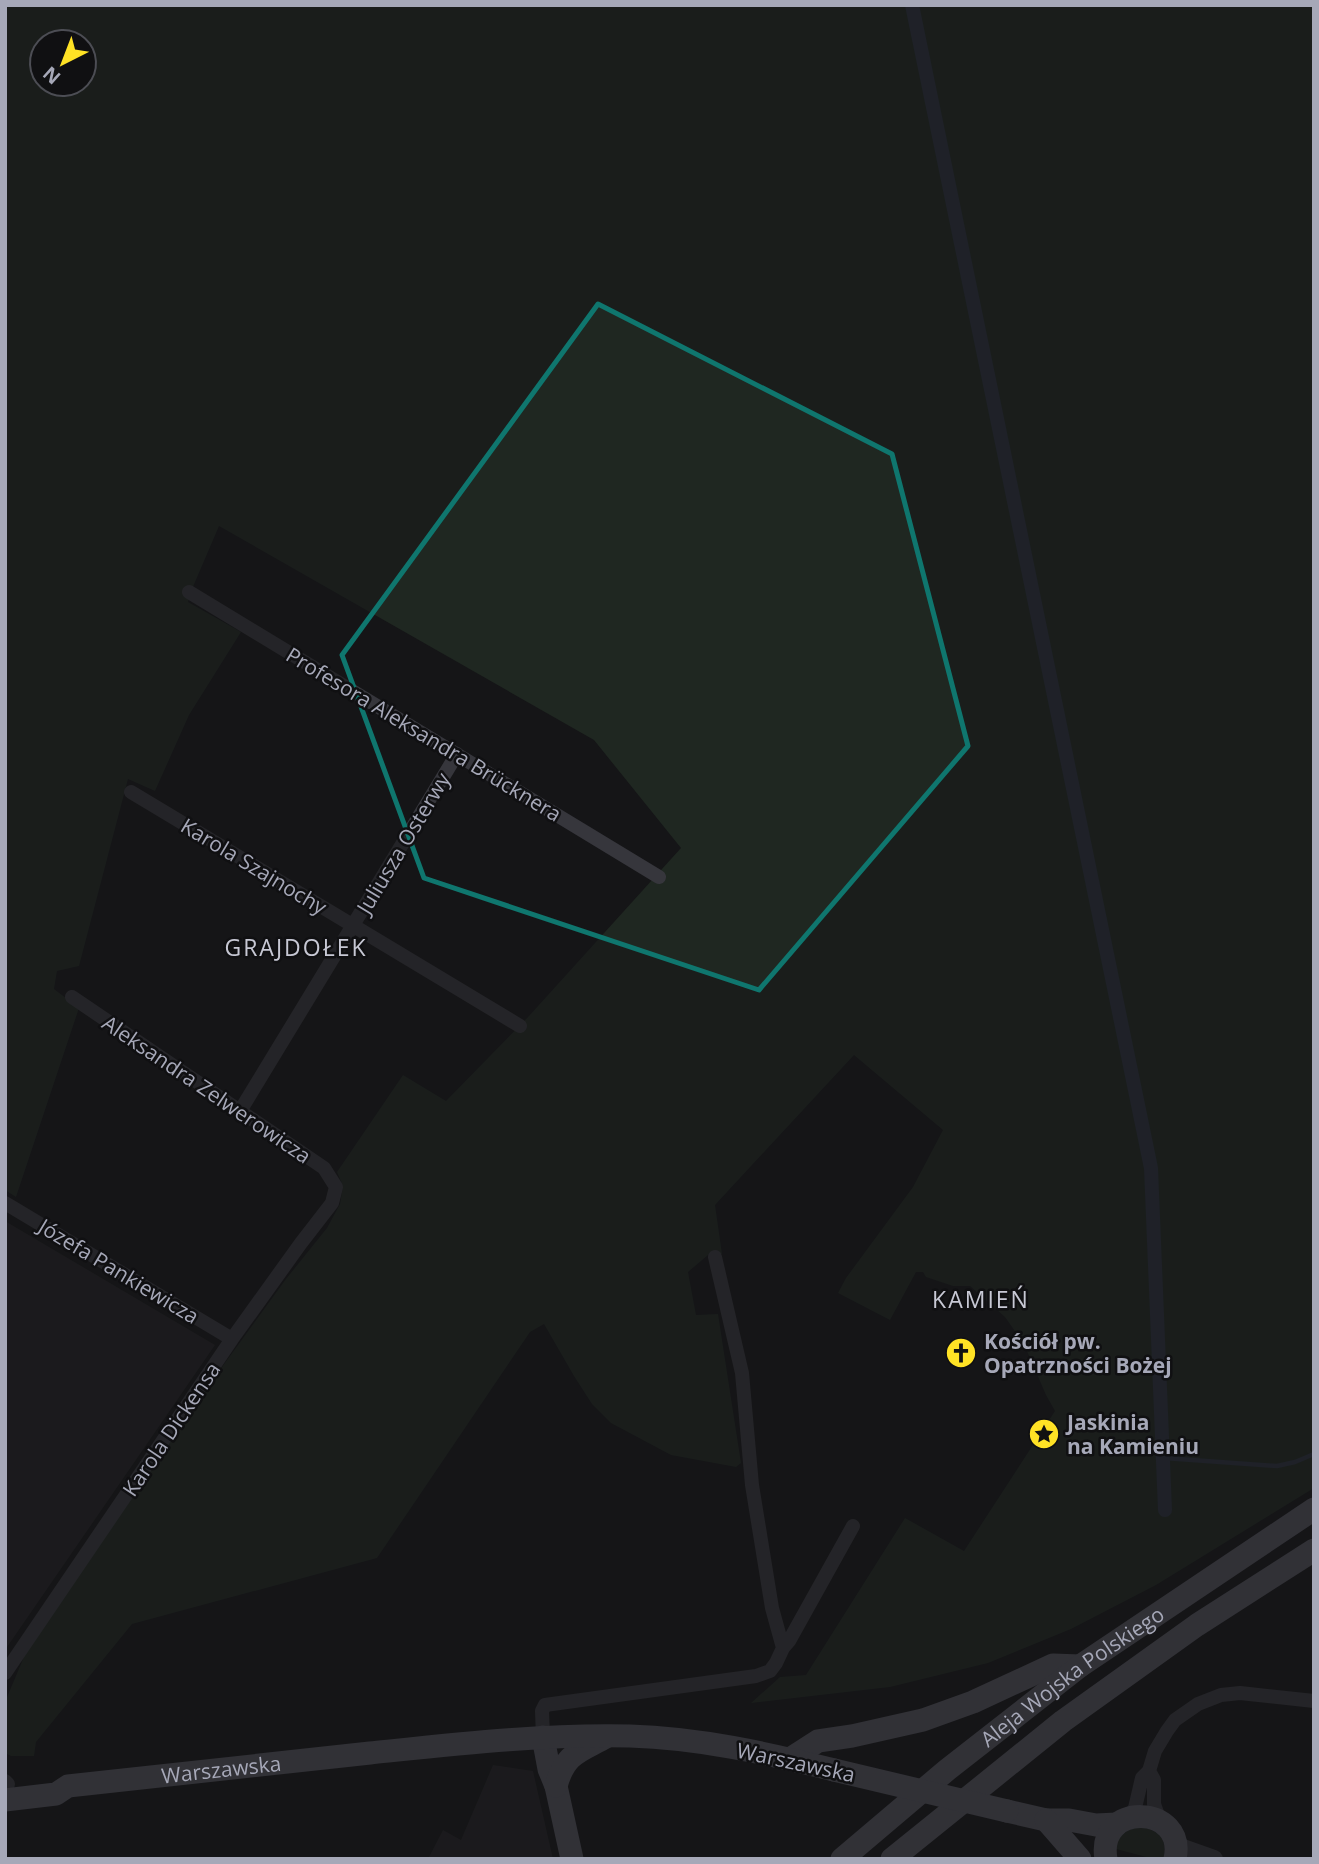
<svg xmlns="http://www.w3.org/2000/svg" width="1319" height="1864" font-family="'Open Sans',sans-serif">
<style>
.built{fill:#222124}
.green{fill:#1f2721;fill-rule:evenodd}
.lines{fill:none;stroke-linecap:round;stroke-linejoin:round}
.stream{stroke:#2a303c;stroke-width:4.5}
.canal{stroke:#2a303c;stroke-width:14}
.minor{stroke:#36363c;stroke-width:14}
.tertiary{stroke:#36363c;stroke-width:18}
.primary{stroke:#52525c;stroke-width:23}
.primary-bridge{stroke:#52525c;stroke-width:23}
.marked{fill:none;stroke:#0f766e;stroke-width:5;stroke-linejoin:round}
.labels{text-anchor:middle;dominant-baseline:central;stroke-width:5;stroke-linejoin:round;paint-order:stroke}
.street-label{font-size:21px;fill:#a6a8b8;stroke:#101012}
.poi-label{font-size:21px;font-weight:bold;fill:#a6a8b8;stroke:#101012;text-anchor:start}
.neighbourhood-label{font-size:23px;letter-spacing:2px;fill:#c7c8d4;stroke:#101012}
</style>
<rect width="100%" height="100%" fill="#151517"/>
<path class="built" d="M5,1221L215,1345L5,1650Z
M493,1765L533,1771L553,1859H428L443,1830L461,1840Z"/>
<path class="green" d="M5,5H1314V1488L1156,1585L1071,1629L988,1663L890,1687L751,1703L780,1677L806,1675L905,1518L964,1551L1055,1411L1046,1395L1024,1344L1005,1317L970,1286H953L926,1277L923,1272H916L890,1320L838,1293L846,1278L913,1187L943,1130L854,1055L715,1205L722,1254L708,1255L688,1272L696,1315L718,1314L741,1463L736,1467L671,1455L611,1423L592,1404L574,1376L544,1324L530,1332L377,1558L132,1624L36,1742L34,1756H11L5,1753V1702L26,1652L206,1389L286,1279L327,1228L340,1204L343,1186L337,1172L403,1075L446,1101L529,1016L681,848L594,740L219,526L192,589L188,602L241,632L189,715L155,791L128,779L79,966L57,971L54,989L79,1008L16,1197L5,1190ZM42,42H84V84H42Z
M1140,1825C1159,1833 1167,1836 1164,1859H1154L1116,1849C1118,1834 1127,1830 1140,1825Z"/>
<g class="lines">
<path class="stream" d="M1164,1458L1277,1466L1295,1462L1314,1454"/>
<path class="canal" d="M912,5L1151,1168L1165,1510"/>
<path class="minor" d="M189,592L659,877
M131,792L520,1026
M240,1111L457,754
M5,1203L232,1339
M783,1648L789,1641L853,1526
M5,1673L232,1339L301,1243L332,1203L336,1187L324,1168L72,997
M543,1737L542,1711L545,1705L756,1676L770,1671L776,1663L783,1648L772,1608L752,1485L742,1373L715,1257
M1149,1771L1154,1780V1804L1160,1821
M5,1781L8,1784
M1128,1818L1135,1808L1142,1778L1149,1771L1155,1751L1167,1731L1175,1720L1198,1704L1221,1695L1240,1693L1314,1701"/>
<path class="tertiary" d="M1175,1843L1183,1848L1214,1859"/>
<g class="primary">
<path d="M543,1737L549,1769L556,1786L572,1859"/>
<path d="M790,1759L818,1741L852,1736L923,1720L973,1702L1053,1665L1080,1666"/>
<path d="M556,1786C565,1753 579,1752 606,1737"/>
<path id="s1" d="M5,1800L56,1794L68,1786C168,1775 269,1764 370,1753C456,1744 543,1734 630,1736C698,1738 767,1753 834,1770"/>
<path d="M1007,1811L1046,1820H1069L1096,1825L1117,1824"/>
<path d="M1046,1820L1080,1859"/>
<path id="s2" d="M842,1859L947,1770L1080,1666L1314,1509"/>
<path d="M892,1859L1063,1721L1197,1625L1314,1550"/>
<path d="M1106,1859C1096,1801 1187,1804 1175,1859"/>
</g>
<path class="primary-bridge" d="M834,1770L1007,1811"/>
</g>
<path d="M0 0H1319V1864H0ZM598,304L892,454L968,746L759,990L424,878L342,655Z" fill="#151517" fill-opacity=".55" fill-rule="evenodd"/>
<path class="marked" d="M598,304L892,454L968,746L759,990L424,878L342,655Z"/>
<defs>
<g id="church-disc" transform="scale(1.575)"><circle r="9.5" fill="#ffe225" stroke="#101012"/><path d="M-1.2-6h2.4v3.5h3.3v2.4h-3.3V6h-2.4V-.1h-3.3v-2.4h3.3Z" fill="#111"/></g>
<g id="sight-disc" transform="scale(1.575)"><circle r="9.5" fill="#ffe225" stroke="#101012"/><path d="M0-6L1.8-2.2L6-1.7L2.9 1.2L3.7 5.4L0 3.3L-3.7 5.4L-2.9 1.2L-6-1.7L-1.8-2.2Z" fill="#111"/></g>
</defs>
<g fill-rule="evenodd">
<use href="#church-disc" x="961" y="1353"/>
<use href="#sight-disc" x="1044" y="1434"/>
</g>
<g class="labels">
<g class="street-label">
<text transform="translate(424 734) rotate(31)">Profesora Aleksandra Brücknera</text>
<text transform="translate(403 843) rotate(-59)">Juliusza Osterwy</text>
<text transform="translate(254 866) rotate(31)">Karola Szajnochy</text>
<text transform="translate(207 1089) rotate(34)">Aleksandra Zelwerowicza</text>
<text transform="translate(119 1271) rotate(31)">Józefa Pankiewicza</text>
<text transform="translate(171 1429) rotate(-56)">Karola Dickensa</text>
<text stroke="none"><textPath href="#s2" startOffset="294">Aleja Wojska Polskiego</textPath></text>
<text transform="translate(796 1762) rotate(12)">Warszawska</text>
<text stroke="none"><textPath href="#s1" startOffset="220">Warszawska</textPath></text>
</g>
<g class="poi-label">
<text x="984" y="1341">Kościół pw.<tspan x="984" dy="24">Opatrzności Bożej</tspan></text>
<text x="1067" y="1422">Jaskinia<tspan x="1067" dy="24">na Kamieniu</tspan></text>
</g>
<g class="neighbourhood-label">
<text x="296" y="947">GRAJDOŁEK</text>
<text x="981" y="1299">KAMIEŃ</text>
</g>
</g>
<rect width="1319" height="1864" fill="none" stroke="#a6a8b8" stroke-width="14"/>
<g transform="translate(63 63) rotate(222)"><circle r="33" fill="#101012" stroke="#4c4d54" stroke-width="2"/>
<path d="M0-5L12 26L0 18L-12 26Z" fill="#ffe225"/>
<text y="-10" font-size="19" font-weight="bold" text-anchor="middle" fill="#a6a8b8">N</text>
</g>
</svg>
